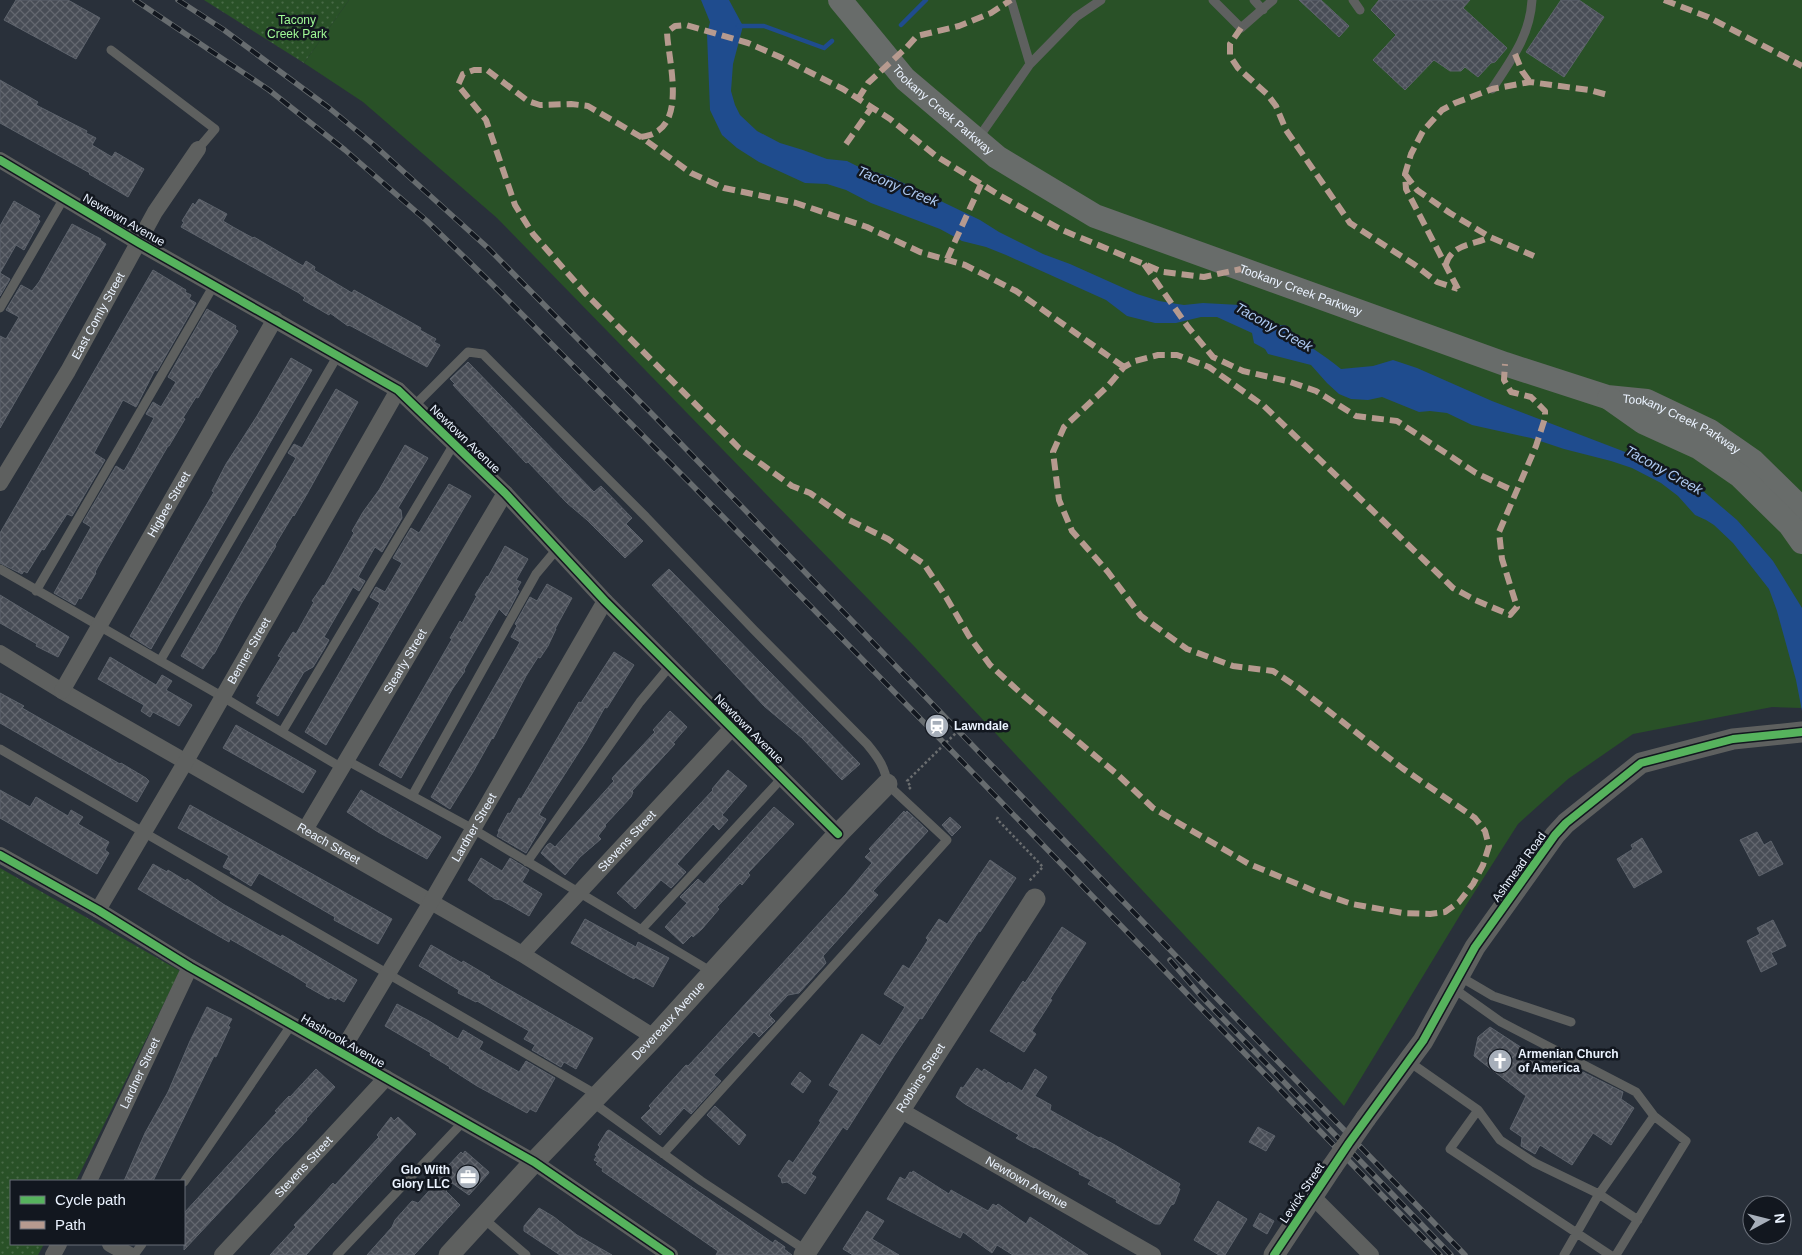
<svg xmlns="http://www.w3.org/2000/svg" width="1802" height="1255" font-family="Helvetica,sans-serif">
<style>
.green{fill:#295127}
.park{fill:url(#park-dots)}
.water{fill:#1f4c8e}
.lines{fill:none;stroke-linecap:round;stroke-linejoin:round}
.stream{stroke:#1f4c8e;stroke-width:4.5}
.building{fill:url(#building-cross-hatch);stroke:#5d636c}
.path{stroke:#6a6d6f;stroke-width:2.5;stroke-dasharray:2.5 2.5;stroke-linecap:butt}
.service{stroke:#5e605f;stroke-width:9}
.minor{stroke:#5e605f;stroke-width:16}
.tertiary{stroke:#5e605f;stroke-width:21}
.secondary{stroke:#686c6a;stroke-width:24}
.rail-casing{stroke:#676c6f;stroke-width:5.5}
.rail{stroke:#12171f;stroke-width:4;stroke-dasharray:11;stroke-linecap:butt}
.tertiary-bridge{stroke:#5e605f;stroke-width:21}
.quiet{stroke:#b69a8f;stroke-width:6;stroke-dasharray:12 6;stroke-linecap:butt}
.cycleway-casing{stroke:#12171f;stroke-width:11}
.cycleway{stroke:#56b35d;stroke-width:8}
.labels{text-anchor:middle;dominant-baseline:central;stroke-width:5;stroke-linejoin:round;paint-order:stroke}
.park-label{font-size:12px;fill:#a0fa96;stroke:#12171f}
.street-label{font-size:12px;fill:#ebf3ff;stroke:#12171f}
.poi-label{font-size:12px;font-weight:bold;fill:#ebf3ff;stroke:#12171f;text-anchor:start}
.water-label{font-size:14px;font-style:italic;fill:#afcaf2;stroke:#12171f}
</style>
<defs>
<pattern id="park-dots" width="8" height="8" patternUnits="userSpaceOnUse" patternTransform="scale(1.25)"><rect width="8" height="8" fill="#295127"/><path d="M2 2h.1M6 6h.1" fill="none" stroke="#486a47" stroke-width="1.8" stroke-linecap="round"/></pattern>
<pattern id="building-cross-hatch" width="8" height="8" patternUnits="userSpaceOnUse" patternTransform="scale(1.25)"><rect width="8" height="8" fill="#484d56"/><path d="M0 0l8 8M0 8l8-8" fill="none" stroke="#63676f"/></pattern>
</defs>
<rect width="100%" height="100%" fill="#29303a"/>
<path class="green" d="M349,0H1802V708L1772,707L1633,734L1568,779L1518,824L1465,907L1344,1106L913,645L497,218L363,102L304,63Z"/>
<path class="park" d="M204,0H349L304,63Z
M0,868L180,971L76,1181H11V1244H44L38,1255H0Z"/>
<path class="water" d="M701,0H729L743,26L733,64L731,91L735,105L740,115L757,131L780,143L803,150L827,159L847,161L861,168L891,177L980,220L999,232L1043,254L1070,264L1137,294L1159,301L1184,305L1203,303L1240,305L1273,326L1285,325C1302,343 1323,354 1341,369L1373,366L1393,360L1417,368L1492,401L1641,458L1681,477L1703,491L1737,520L1754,539L1773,561L1802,608V711L1796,680L1777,611L1769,589L1733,543L1714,525L1706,520L1695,515L1678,496L1661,483L1632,468L1611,461L1564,449L1531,438L1472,425L1447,413L1430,411L1419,412L1382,397L1368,400L1351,399L1339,394L1327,383L1311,365L1268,354L1265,349L1254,343L1252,333L1217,317H1201L1176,323H1155L1127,316L1106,300L1006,255L986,247L962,241L940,229L871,203L846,190L827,184L805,183L759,162L737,148L722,135L710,110L707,34L710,22Z"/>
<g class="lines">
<path class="stream" d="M901,25L926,0
M738,26H764L824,48L832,41"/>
</g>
<path class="building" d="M16,0H68L100,18L76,59L4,20Z
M1299,0H1321L1349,26L1339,37Z
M1379,0H1470L1463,8L1507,48L1495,62L1491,63L1478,77L1465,67L1461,71H1450L1434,60L1405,90L1373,60L1396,35L1371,10Z
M1561,0H1579L1604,17L1564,77L1526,52Z
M0,80L38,102L36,105L87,131L86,133L96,138L92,145L112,157L115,152L144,169L128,197L89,174L90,173L0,123Z
M199,199L227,214L223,221L233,227L253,238L254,237L303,266L306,261L315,267L314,270L352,293L354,290L421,328L420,330L436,339L434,342L440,345L427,367L349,325L348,326L330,313L329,315L303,300L305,298L299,293L181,227L184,222L182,221L193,203L195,205Z
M14,201L40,216L38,219L40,221L24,250L16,245L0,273V226Z
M72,224L101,239L100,240L106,244L0,428V336L6,339L19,317L6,310L21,285L32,291L39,282Z
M153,270L186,290L185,292L191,295L189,299L196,303L157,371L155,370L136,407L123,400L94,453L105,460L72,516L67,514L44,550L42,549L27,573L24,571L22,574L0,563V533Z
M0,273L10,279L0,296Z
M207,309L236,326L235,329L238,331L216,368H215L198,398L196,397L183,418L185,419L169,446H168L104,556L95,572L96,573L81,599L79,598L75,605L54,593L91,527L83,522L116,466L124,471L134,454L154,418L146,414L153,402L161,407L176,382L168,377Z
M291,358L312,370L151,649L130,636L214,492L212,491L226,464L257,416Z
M468,362L594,492L601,486L632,518L626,524L643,541L625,558L587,520L567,503L528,462L526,463L453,385L455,384L450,379Z
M336,389L358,402L307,494L294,516L293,515L275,545L276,546L241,604L214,654H213L203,669L181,656L296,458L288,453L294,444L302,448Z
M405,445L428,458L398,508L401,510L402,518L382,552L375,547L358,577L365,581L359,591L353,587L324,637L329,640L324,649L313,667L304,672L278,716L256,703L260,697L257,696L281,657L278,656L293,632L296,634L314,602L312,601L323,585L324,586L354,533L352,531L363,512L379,490Z
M449,484L471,496L326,745L305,732L380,603L370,597L376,587L385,592L402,563L393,558L411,528L419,533Z
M505,546L528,559L516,580L521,582L517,589L519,591L506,616L499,609L464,670L465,671L453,688L401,778L379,765L452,639L450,638L456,628L460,621L462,623L477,596L475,595L487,576L488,577Z
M669,569L860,764L842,780L802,738L764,706L652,585Z
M547,584L572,598L555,629H556L548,646L540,658L538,657L526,676L493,739L492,738L473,772L450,809L431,797L520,642L511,637L517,626L515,624L530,597L537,601Z
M0,595L69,637L58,657L36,646L37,644L0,623Z
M614,652L634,665L607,708L605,707L586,741L545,805L539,815L546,819L526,853L497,836L499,832L498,831L508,813L510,814L519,798L521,799L579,702L581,703Z
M110,657L156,685L162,675L172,681L166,690L192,705L179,726L153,712L150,717L141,711L144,705L98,679Z
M0,693L24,706L22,708L120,764L121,763L146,778L149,781L137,802L0,723Z
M670,711L687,727L673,743L675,744L632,791L633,792L631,797L605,825L606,826L598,836L601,839L580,857L565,875L541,853L547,845L550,843L555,847L614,781L612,779L613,777L655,732L653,730Z
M236,725L316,771L303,793L223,748Z
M728,770L747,786L722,815L728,820L719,830L713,824L677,864L686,872L671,888L661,880L635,909L617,893L713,790L712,789Z
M0,790L30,807L36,797L68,816L71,810L83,817L78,824L109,842L105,850L109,853L97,874L0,818Z
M361,790L441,837L427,859L378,832L347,812Z
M190,805L392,919L378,944L334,920L335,917L259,873L251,886L230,873L231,871L223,867L229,856L178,828Z
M774,807L794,824L748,873L750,875L742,885L740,883L717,907L719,909L702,929L693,937L692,935L683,944L665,927L687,903L680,897L698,879L704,884Z
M904,811L905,813L907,811L928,831L873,891L878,895L823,956L826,963L799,993L788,995L769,1015L775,1021L759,1037L754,1032L714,1075L721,1081L691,1114L684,1108L660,1135L641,1118L651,1108L649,1106L686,1065L688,1066L704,1049L846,894L872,863L865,857L871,851L869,849Z
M950,817L961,827L952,836L942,825Z
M1757,832L1764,845L1771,841L1783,864L1759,876L1740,840Z
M1642,838L1662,872L1634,888L1617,859L1633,849L1631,845Z
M481,858L502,871L510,858L529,870L522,882L542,894L529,916L501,900L495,899L468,880Z
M990,860L1016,878L980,932L979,931L922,1019L920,1018L894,1056L847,1130L843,1127L811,1174L816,1177L805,1194L787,1182L782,1183L781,1178L778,1176L786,1164L789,1160L793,1163L821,1122L819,1121L839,1091L829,1085L862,1034L880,1046L905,1007L884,994L903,965L909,969L928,940L926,938L939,919L947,924Z
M153,864L167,872L168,870L186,881L187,879L223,904L281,937L282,935L357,980L344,1002L337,998L336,1000L330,997L329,999L306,986L307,984L291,974L230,939L229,942L189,919L138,889Z
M585,919L636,947L638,942L669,958L653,987L635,977L634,979L571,943Z
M1773,920L1786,946L1771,953L1777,964L1761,972L1747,941L1760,934L1757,928Z
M1062,927L1086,943L1050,999L1052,1000L1032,1031L1036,1034L1024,1052L990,1031L1023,981L1025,983Z
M431,945L462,963L463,961L490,977L489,978L593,1038L576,1069L564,1062L561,1067L532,1050L535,1045L524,1039L529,1031L477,1001L476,1002L458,993L459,990L419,966Z
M397,1004L429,1021L458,1039L463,1030L483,1042L479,1049L519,1072L526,1061L555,1078L536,1112L530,1109L527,1113L477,1086L449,1068L450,1067L430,1055L431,1053L385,1026Z
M207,1007L232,1019L228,1026L230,1027L216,1057L214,1056L153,1181H124L145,1133L168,1092L190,1041Z
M1490,1027L1548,1065L1554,1057L1581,1073L1583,1072L1623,1092L1621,1099L1634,1108L1611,1145L1593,1133L1572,1165L1540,1145L1535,1154L1521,1146L1522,1137L1510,1129L1526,1096L1474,1056L1478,1037Z
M977,1068L982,1072L984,1069L1007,1084L1008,1082L1022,1091L1035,1069L1047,1077L1035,1096L1051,1105L1050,1110L1099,1138L1100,1137L1115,1145L1180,1184L1178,1188L1180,1189L1174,1204L1171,1205L1160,1224H1155L1116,1202L1117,1200L1088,1184L1091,1180L1079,1174L1080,1172L1035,1147L1034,1148L1016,1138L1019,1135L965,1104L957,1098L956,1097L961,1087L963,1088Z
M316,1069L335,1087L306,1119L307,1120L289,1139L285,1142L184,1250V1213L277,1112L275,1111L289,1096L290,1097Z
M800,1072L811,1081L803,1093L791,1084Z
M715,1106L746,1135L739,1145L707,1115Z
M391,1117L394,1121L398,1117L416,1134L306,1255H270L296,1227L294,1225L313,1205L333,1183L335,1185L379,1137L377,1135Z
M1258,1127L1275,1136L1266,1151L1249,1142Z
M609,1130L773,1243L775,1240L785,1247L784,1249L792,1255H716L718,1251L602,1171L603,1169L596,1164L598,1162L594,1160L597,1156L595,1155L600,1147L598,1145L607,1131Z
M465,1151L489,1172L488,1174L469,1195L452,1183L446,1191L460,1205L414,1255H367L392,1227L395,1220L412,1201L418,1203L436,1183L434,1181L461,1152L463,1154Z
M913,1171L949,1194L951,1190L988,1211L993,1204L996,1206L998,1204L1026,1224L1030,1217L1088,1255H1013L997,1245L992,1253L963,1232L960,1238L887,1199L900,1177L905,1180L910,1172L912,1173Z
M1218,1201L1247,1219L1225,1255H1219L1194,1240Z
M539,1208L554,1217L577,1235L612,1255H560L524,1231V1226Z
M867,1211L884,1221L872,1239L899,1255H853L843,1249Z
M1260,1213L1274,1221L1267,1234L1253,1226Z"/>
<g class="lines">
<path class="path" d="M909,789L911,787L907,781L961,728
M998,817L997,819L1043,867L1028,882"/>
<path class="service" d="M1011,0L1030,64
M1213,0L1241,28L1273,0
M1254,0L1263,10
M1353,0L1360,10
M111,50L215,129L198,149
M1492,89C1511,60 1530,36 1532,0
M977,140L1030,64L1076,17L1101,0
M0,308L64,198
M414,406L468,352L483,354L646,517L754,630L867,744C877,756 886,768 887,784L947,840L663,1154
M0,569L223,697L342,768
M36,591L214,285
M160,661L338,355
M282,732L454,444
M0,749L597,1095
M346,760L473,829L712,972
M412,796L536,574L557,549
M527,862L640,702L670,666
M641,930L782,778
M1459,976L1493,996L1571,1022
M1453,988L1501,1022L1636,1092L1654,1116
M1408,1061L1478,1110L1500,1140L1535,1163L1599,1194L1654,1116L1686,1141L1616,1255
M592,1102L701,1181L807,1251
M1478,1110L1450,1149L1610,1255
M184,1182L292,1024
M483,1218L526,1255
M134,1255L142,1244
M337,1255L463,1122
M1564,1255L1599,1194L1638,1220"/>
<g class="minor">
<path d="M0,160L139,243L398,390L505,493L605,601L838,834"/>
<path id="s1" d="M0,483L68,371L155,212L198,149"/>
<path id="s2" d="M0,653L62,691L522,954L654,1037"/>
<path id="s3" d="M62,691L275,319"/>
<path id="s4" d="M305,830L505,493"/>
<path d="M0,855L98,910L190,967L534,1162L670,1255"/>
<path id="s5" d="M98,910L186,761L398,390"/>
<path id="s6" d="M522,954L732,728"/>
<path id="s7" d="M341,1052L431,902L605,601"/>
<path id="s8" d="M900,1110L1153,1255"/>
<path id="s9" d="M89,1181L190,967"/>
<path d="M1312,1196L1371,1255"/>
<path d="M110,1244L130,1255"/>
<path d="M53,1255L59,1244"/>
<path id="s10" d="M222,1255L386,1078"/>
</g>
<g class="tertiary">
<path d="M1366,1118L1423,1041L1475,947L1555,835L1566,823L1641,763L1733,739L1802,732"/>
<path id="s11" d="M449,1255L534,1162L654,1037L838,834L887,784"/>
<path id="s12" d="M804,1255L900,1110L1035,899"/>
<path d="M1274,1255L1332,1167"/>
</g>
<g class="secondary">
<path id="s13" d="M840,0L905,79L997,157L1095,216L1505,364L1607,397L1647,401L1710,431L1753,461L1802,509"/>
<path d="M1609,398L1643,422L1698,447L1740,476L1790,525L1802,542"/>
</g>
<g class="rail-casing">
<path id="rail" d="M135,0L269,90L345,150L427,221L489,281L693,486L945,744L1440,1255
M178,0L224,30L328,107L374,145L488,248L658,420L1465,1255
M1170,960L1201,996L1451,1255"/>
</g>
<use href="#rail" class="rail"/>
<path class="tertiary-bridge" d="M1332,1167L1366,1118"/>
<path class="quiet" d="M1664,0L1708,17L1802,66
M1241,28L1230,44V56L1238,68L1267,94L1276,106L1286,130L1350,223L1415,265L1437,282L1458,289
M1515,54L1522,71L1530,82
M858,99L868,83L906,48L917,36L959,26L991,13L1011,0
M641,137C646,136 652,135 656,132C685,116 668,58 667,32L675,26L686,25L748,43L780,57L843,89L890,119L936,156L999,195L1062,230L1163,272L1204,277L1241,269
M846,144L872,107
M1405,174L1417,190L1450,213L1490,237L1534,256
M947,259L981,184
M1144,264L1188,327L1213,357L1243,371L1287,381L1316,391L1356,416L1397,421L1476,473L1516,492
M1446,264C1453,243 1472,246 1490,237
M1458,289L1406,189L1405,174L1411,154L1423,131L1442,110L1455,103L1492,89L1530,82L1589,90L1608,95
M1124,367L1016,291L965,265L920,252L867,227L796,203L724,188L691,173L641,137L588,106L571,104L540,105L528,101L487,70H474L463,74L458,85L486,120L515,205L533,234L586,294L739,448L792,486L810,493L849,520L888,539L924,564L946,597L969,636L990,665L1025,697L1118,775L1153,808L1249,864L1317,892L1352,904L1403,913L1430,914L1445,912L1459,902L1473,884L1483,865L1489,846L1485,831L1475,818L1402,768L1299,688L1273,671L1233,666L1187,649L1141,616L1108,572L1072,531L1059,500L1053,452L1064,427L1108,386L1124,367L1135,361L1158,355H1177L1209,367L1264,406L1453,588L1475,600L1510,615L1517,607L1502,559L1499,532L1536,446L1545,418V411L1531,397L1511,392L1504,380L1505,364"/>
<g class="cycleway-casing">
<path id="cycleway" d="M0,160L139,243L398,390L505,493L605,601L838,834
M0,855L98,910L190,967L534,1162L670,1255
M1274,1255L1349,1143L1423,1041L1475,947L1555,835L1566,823L1641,763L1733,739L1802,732"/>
</g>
<use href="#cycleway" class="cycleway"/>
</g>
<defs>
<g id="station-disc" transform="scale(1.25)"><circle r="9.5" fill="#a7afba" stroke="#12171f"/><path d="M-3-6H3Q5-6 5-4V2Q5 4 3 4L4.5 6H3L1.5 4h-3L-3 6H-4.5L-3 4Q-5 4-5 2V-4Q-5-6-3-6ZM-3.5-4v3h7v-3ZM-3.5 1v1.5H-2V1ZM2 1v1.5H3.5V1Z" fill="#fff"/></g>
<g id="church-disc" transform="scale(1.25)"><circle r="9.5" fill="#a7afba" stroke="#12171f"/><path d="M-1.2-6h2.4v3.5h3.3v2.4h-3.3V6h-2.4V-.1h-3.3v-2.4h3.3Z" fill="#fff"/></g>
<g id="office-disc" transform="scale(1.25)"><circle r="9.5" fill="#a7afba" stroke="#12171f"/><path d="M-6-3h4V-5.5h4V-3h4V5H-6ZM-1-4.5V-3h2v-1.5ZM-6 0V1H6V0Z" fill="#fff"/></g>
</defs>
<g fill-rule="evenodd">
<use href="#station-disc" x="937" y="726"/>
<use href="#church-disc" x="1500" y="1061"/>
<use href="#office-disc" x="468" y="1177"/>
</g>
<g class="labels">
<g class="park-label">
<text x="297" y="20">Tacony<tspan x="297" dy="14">Creek Park</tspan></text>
</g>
<g class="street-label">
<text stroke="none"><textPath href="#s13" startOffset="151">Tookany Creek Parkway</textPath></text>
<text transform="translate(124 220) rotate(30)">Newtown Avenue</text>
<text stroke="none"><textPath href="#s13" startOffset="556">Tookany Creek Parkway</textPath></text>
<text stroke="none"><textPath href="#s1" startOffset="194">East Comly Street</textPath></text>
<text stroke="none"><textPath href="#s13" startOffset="961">Tookany Creek Parkway</textPath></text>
<text transform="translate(465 439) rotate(44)">Newtown Avenue</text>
<text stroke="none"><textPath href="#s3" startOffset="215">Higbee Street</textPath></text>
<text stroke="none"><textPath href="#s5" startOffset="300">Benner Street</textPath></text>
<text stroke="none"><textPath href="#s4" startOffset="196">Stearly Street</textPath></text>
<text transform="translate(749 729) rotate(45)">Newtown Avenue</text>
<text stroke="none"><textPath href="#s7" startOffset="261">Lardner Street</textPath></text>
<text stroke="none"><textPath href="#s6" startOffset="154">Stevens Street</textPath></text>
<text stroke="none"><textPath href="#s2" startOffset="380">Reach Street</textPath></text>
<text transform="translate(1519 867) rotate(-54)">Ashmead Road</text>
<text stroke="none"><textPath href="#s11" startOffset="321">Devereaux Avenue</textPath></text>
<text transform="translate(343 1041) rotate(30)">Hasbrook Avenue</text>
<text stroke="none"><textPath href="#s9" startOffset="119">Lardner Street</textPath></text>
<text stroke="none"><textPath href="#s12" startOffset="212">Robbins Street</textPath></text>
<text stroke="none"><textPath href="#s10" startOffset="120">Stevens Street</textPath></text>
<text stroke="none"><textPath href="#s8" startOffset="146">Newtown Avenue</textPath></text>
<text transform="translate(1302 1193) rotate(-56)">Levick Street</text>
</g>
<g class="poi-label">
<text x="954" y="726">Lawndale</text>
<text x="1518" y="1054">Armenian Church<tspan x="1518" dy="14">of America</tspan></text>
<text x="450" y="1170" text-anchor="end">Glo With<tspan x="450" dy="14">Glory LLC</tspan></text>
</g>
<g class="water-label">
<text transform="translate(898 186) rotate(22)">Tacony Creek</text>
<text transform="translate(1274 327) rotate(29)">Tacony Creek</text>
<text transform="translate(1664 470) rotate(29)">Tacony Creek</text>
</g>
</g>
<rect x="10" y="1180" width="175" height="65" fill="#12171f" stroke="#696f79"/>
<rect x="20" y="1196" width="25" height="8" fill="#56b35d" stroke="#696f79"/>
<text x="55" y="1205" font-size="15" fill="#ebf3ff">Cycle path</text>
<rect x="20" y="1221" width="25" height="8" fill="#b69a8f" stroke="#696f79"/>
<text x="55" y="1230" font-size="15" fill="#ebf3ff">Path</text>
<g transform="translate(1767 1220) rotate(83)"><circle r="24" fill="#12171f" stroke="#696f79"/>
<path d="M0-4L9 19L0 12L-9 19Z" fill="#a7afba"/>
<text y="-8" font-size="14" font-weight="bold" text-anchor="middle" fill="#ebf3ff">N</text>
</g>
</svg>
